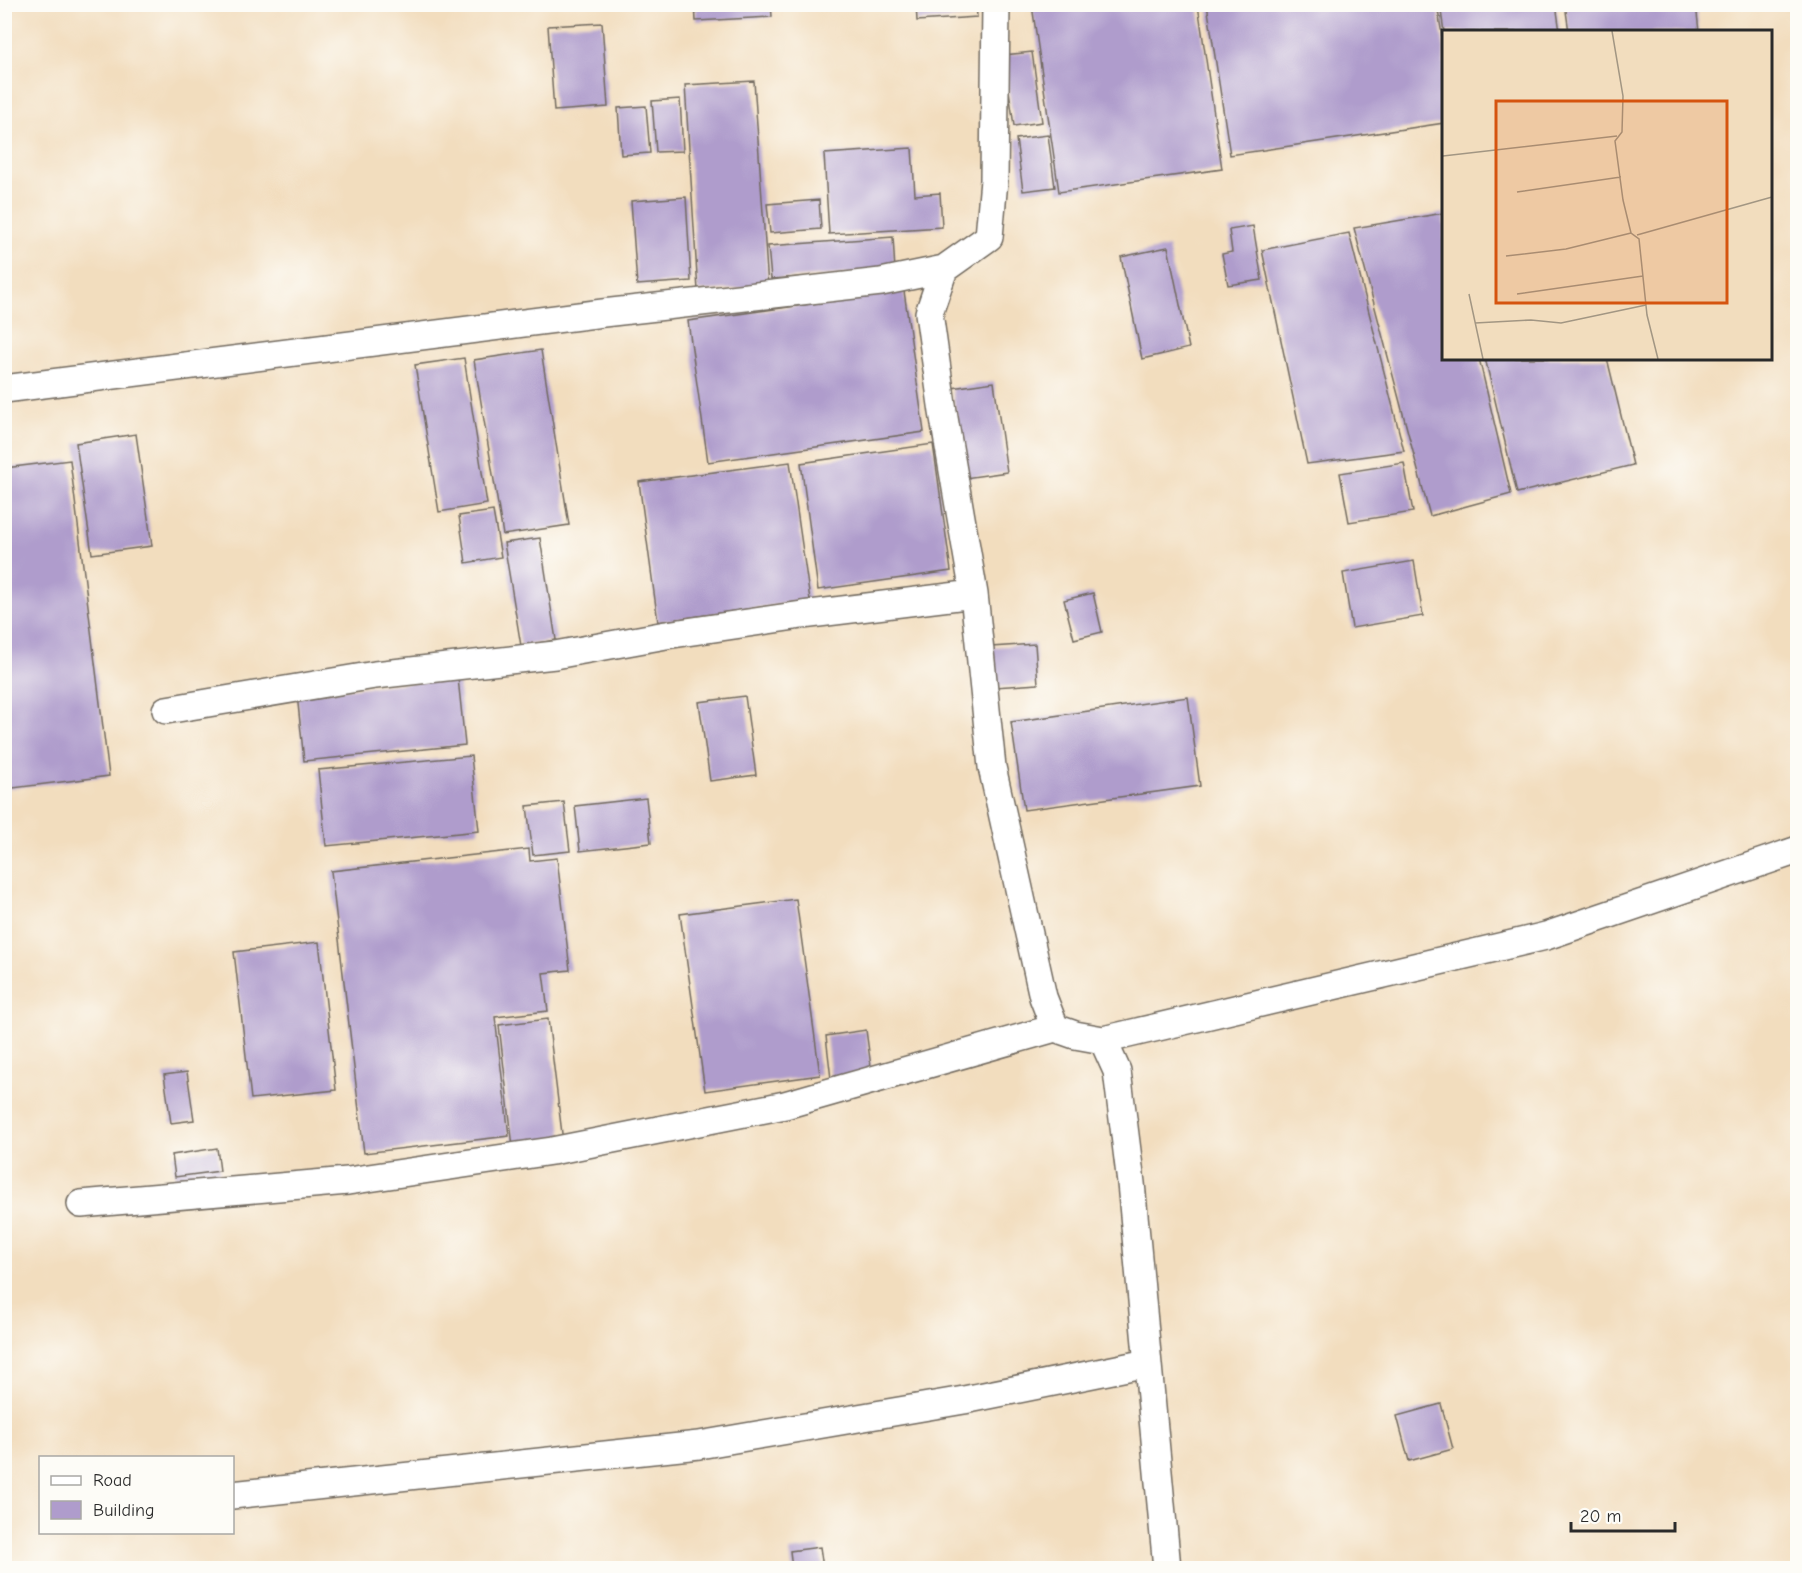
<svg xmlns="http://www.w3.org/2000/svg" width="1802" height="1573" font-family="'Comic Neue',sans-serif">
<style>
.building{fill:#af9ccc}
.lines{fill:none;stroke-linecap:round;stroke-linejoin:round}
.minor-casing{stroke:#71695e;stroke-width:30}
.minor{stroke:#fff;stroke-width:27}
.inset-road{fill:none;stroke:#a29683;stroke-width:1.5}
.view{fill:#d5540f;fill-opacity:0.15;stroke:#d5540f;stroke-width:3}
.inset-edge{fill:none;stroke:#2b2b2b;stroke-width:3}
</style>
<rect width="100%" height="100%" fill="#fdfcf7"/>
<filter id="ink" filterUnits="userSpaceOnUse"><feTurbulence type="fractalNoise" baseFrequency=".0167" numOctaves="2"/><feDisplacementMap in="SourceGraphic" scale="12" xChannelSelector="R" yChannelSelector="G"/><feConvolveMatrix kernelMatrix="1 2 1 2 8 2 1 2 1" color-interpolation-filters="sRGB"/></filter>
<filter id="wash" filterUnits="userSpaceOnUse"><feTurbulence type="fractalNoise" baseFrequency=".008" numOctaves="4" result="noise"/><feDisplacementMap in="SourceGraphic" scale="24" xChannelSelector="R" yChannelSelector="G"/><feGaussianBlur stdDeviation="1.35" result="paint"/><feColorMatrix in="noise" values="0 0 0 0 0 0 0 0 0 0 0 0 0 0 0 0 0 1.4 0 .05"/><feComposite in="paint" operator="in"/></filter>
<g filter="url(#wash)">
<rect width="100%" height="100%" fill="#f2ddbe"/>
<g id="blocks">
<path class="building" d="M695,4H771L772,17L696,21Z
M916,4H976L977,17L917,21Z
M1207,4H1437L1444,48V123L1230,155Z
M1440,4H1556L1560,32H1444Z
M1565,4H1696L1699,32H1569Z
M1032,5H1198L1222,169L1059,192Z
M602,23L608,107L554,111L548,26Z
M1032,52L1042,122L1014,126L1004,55Z
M754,81L768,287L698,291L685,85Z
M680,99L683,151L656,152L652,101Z
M646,106L650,153L621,155L618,108Z
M1048,135L1055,187L1023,191L1016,139Z
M912,148L915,195L940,193L942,227L829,234L824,154Z
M686,197L691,281L637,285L631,201Z
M819,200L821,229L770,233L767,204Z
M1444,213V358H1479L1511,494L1430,516L1354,228Z
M1253,226L1262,280L1228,285L1222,254L1232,252L1229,230Z
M1349,233L1404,451L1307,464L1262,250Z
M893,237L895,271L771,279L768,246Z
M1168,247L1189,348L1142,359L1121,257Z
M904,291L924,432L708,462L688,321Z
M541,350L569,525L503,535L474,360Z
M464,358L487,504L439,512L415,365Z
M1485,358H1607L1633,465L1517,493Z
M994,382L1007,472L965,478L952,388Z
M136,434L152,546L92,554L76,443Z
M933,444L951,571L818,590L801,463Z
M70,460L109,776L5,789V468Z
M790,462L810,600L658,622L639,482Z
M1404,463L1413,512L1349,522L1340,473Z
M493,511L501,557L466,563L459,516Z
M540,538L556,640L521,646L504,543Z
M1414,561L1423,616L1352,628L1343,573Z
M1093,593L1102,632L1074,639L1064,600Z
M1035,644L1038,684L994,687L991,647Z
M458,678L465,745L304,761L297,694Z
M745,696L756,775L710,781L699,702Z
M1188,697L1200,786L1024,810L1011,722Z
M471,756L479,831L326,846L318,770Z
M646,798L651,843L580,851L575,806Z
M564,802L570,851L533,855L527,806Z
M529,849L530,861L557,858L570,970L543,973L548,1011L495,1017L509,1136L364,1153L331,871Z
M796,899L820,1075L705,1091L680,914Z
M319,942L336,1090L251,1099L234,952Z
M548,1019L563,1142L513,1147L499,1025Z
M866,1030L872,1074L831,1079L826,1036Z
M187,1072L194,1120L171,1123L164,1075Z
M217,1148L220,1171L175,1177L172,1155Z
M1441,1404L1453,1449L1409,1461L1397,1416Z
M820,1547L823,1568H792L790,1551Z"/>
</g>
</g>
<g filter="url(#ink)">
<use href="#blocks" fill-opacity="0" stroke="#71695e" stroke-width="1.5"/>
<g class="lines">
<g class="minor-casing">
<path id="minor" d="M996,4L994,180L989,237L944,269L929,313L943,412L974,594L992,767L1043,997L1055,1028L1075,1035L1103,1040L1117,1071L1131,1183L1167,1568
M4,389L603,313L881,282L944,269
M166,710L375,675L555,655L666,635L802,615L974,594
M1103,1040L1546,936L1798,850
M81,1204L348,1181L552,1151L785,1105L1055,1028
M232,1495L699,1445L964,1400L1147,1363"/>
</g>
<use href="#minor" class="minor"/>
</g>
</g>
<g transform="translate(1442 30)">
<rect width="330" height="330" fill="#f2ddbe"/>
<path class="inset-road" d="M170,1L181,66L180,102L173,111L181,170L189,203L197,209L205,285L216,329M1,126L175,106M75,162L179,147M195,205L330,167M64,226L124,219L189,203M27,264L41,329M75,264L201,246M33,293L89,290L119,293L204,275"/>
<path class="view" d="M54,71H285V273H54Z"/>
<rect width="330" height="330" class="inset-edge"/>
</g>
<rect width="1802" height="1573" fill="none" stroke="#fdfcf7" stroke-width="24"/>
<rect x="39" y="1456" width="195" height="78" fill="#fdfcf7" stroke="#a9a8a5" stroke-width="1.5"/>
<rect x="51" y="1476" width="30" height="9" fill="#ffffff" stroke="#a9a8a5" stroke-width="1.5"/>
<text x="93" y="1486" font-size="18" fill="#2b2b2b">Road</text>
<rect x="51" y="1501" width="30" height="18" fill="#af9ccc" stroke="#a9a8a5" stroke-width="1.5"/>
<text x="93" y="1516" font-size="18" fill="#2b2b2b">Building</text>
<path d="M1571 1522v9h104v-9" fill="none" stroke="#2b2b2b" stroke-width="3"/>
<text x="1580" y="1522" font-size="18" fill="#2b2b2b" stroke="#fdfcf7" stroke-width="4.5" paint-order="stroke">20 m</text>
</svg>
